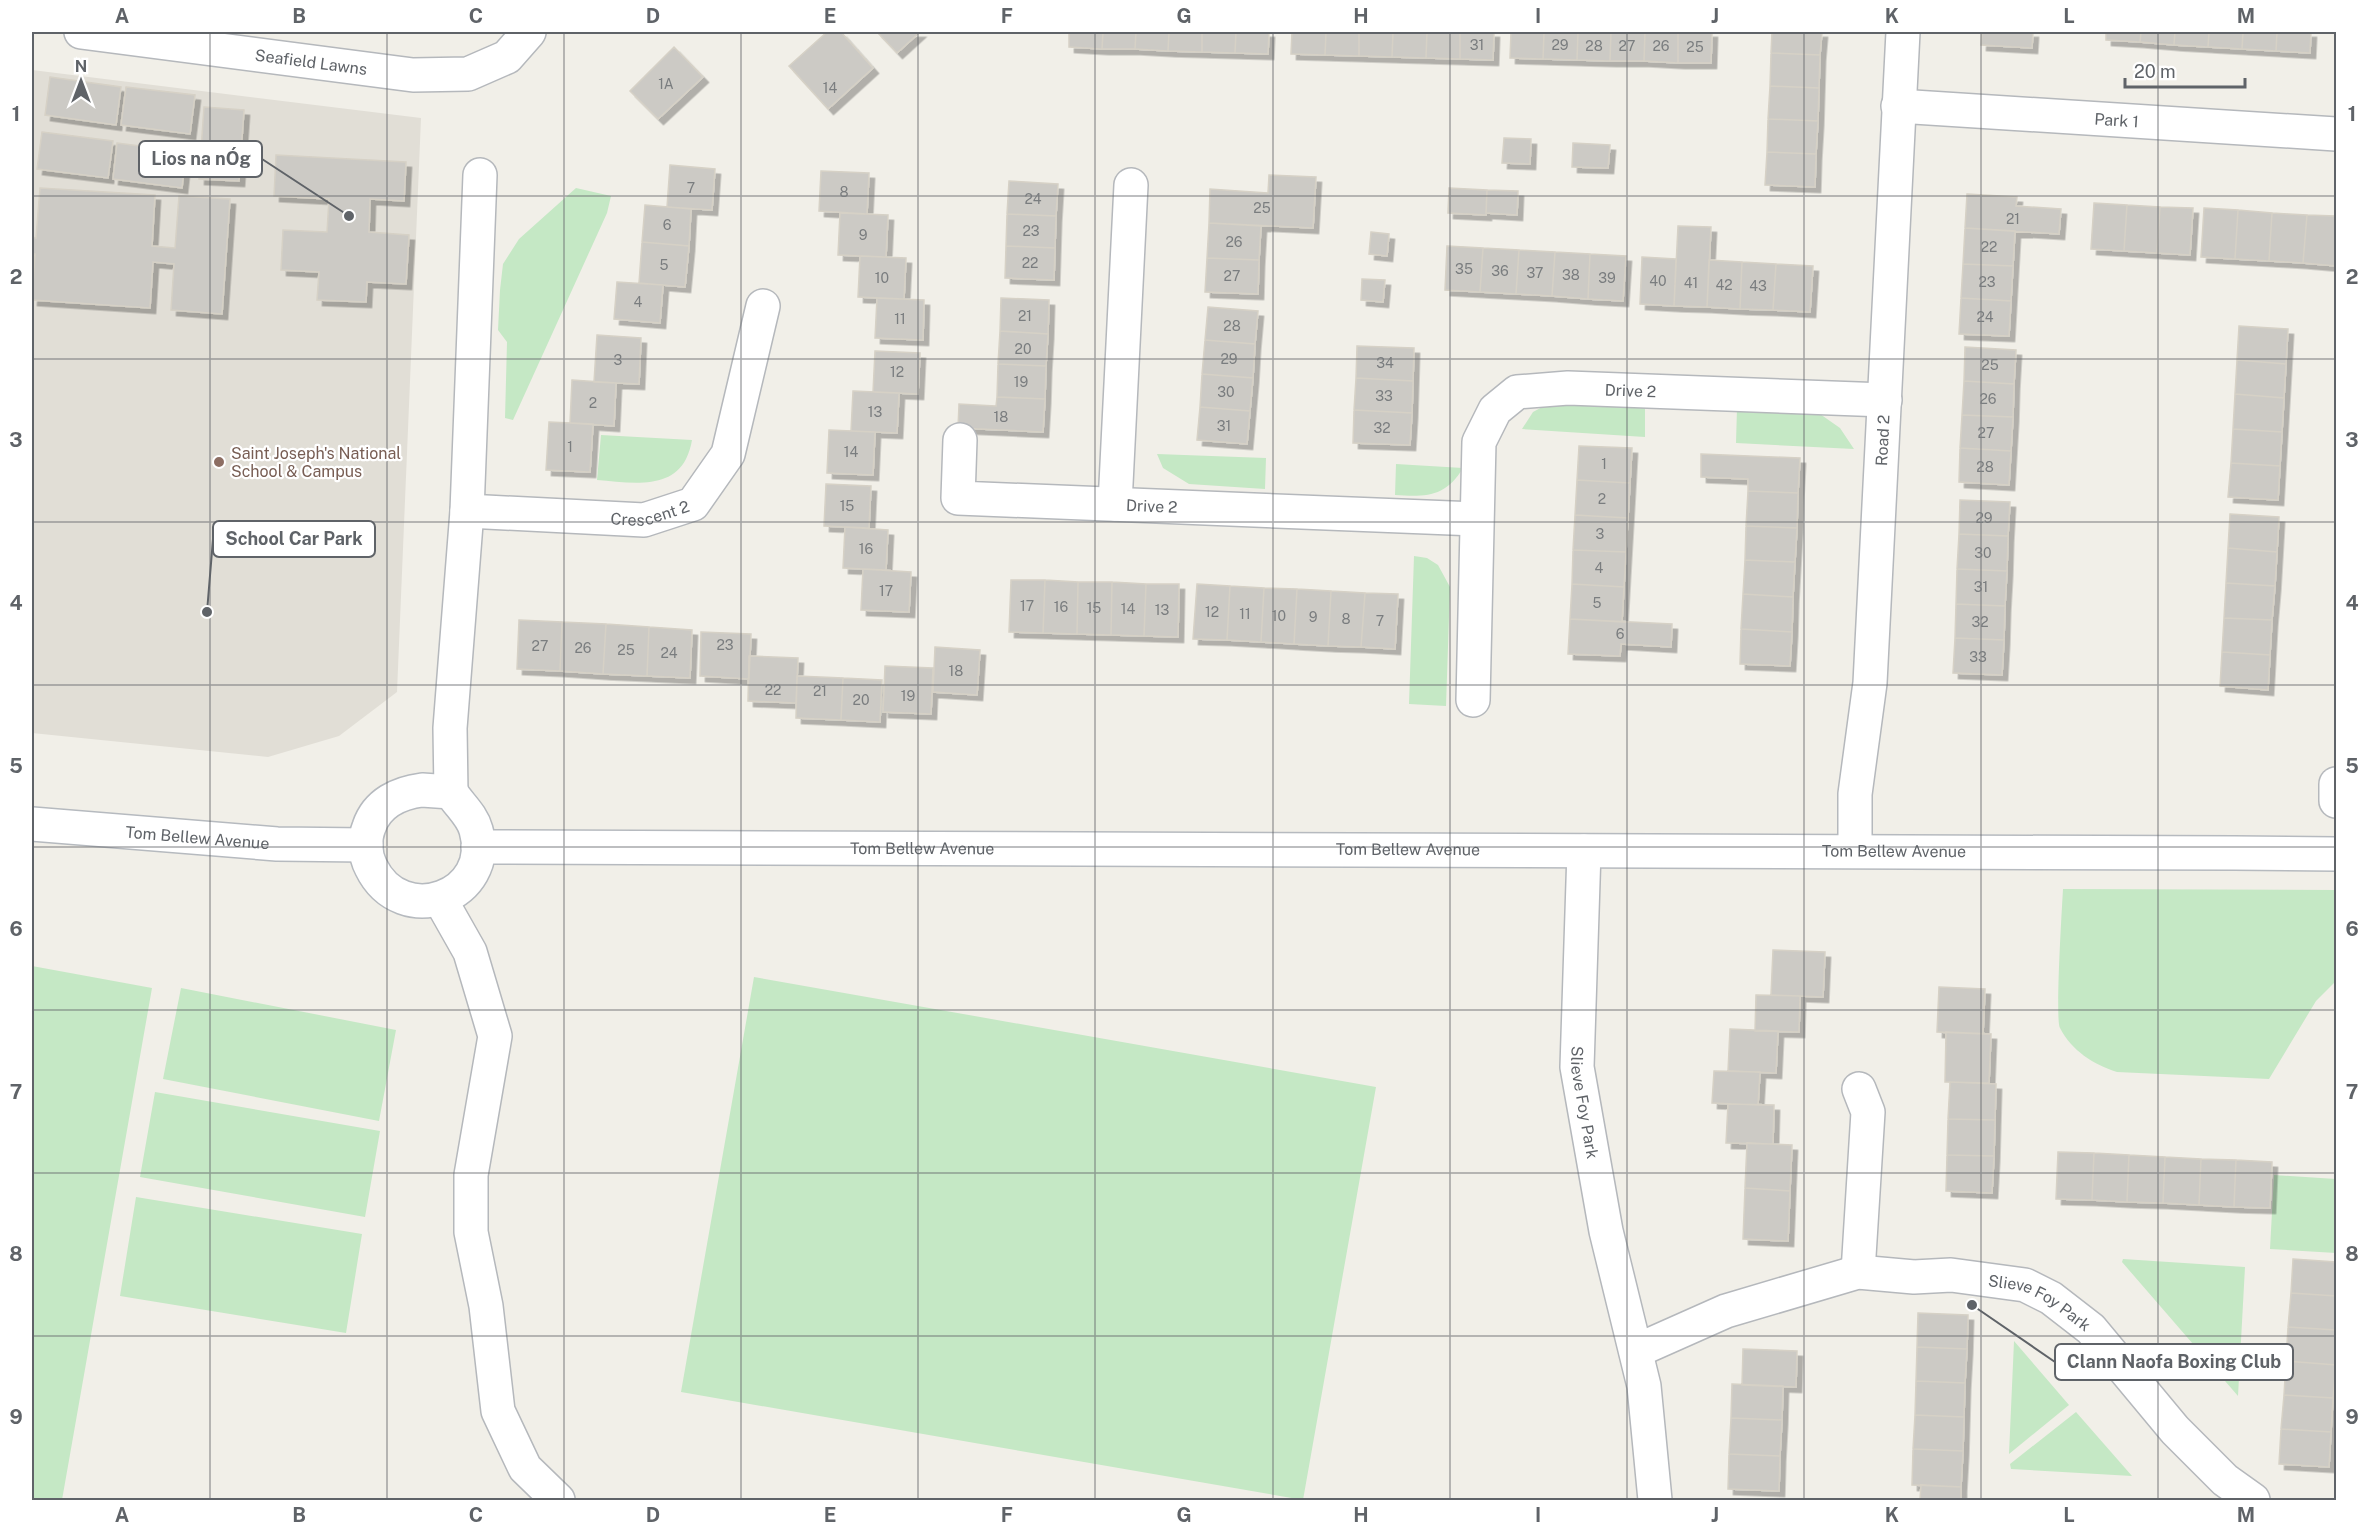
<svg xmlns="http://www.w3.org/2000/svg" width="2368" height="1532" font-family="'Public Sans',sans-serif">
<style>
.education{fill:#e1ded6}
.green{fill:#c5e8c5}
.building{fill:#cccac5;stroke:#d6d1c6;stroke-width:1.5;filter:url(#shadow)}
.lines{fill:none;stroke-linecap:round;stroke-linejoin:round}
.street-casing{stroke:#b5b8bc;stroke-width:36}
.secondary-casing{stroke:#b6babf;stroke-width:36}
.street{stroke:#fff;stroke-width:33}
.secondary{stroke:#fff;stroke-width:33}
.grid{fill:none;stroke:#5f6368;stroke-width:1.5;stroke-opacity:0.55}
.education-dot{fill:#8d6e63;stroke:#fff;stroke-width:2}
.labels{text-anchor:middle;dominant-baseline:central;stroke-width:4.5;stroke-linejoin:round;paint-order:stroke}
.number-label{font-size:14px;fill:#7a7d7f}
.street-label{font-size:16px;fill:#5f6368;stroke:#fff}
.education-label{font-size:16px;fill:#785e54;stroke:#fff;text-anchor:start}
.leader{fill:none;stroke:#5f6368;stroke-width:2}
.callout-dot{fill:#5f6368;stroke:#fff;stroke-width:2}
.callout{fill:#fff;stroke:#5f6368;stroke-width:2}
.callout-label{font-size:18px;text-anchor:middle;font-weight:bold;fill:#5f6368}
.neatline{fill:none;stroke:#5f6368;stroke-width:2}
.grid-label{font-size:20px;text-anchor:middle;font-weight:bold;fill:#5f6368}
</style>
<defs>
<filter id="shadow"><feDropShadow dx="5.5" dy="5.5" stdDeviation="0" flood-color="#0004"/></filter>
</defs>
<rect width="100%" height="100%" fill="#f1efe8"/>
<path class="education" d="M32,70L421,118L397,692L339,736L268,757L32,733Z"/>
<path class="green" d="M576,188L611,196L607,213L513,420L505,418L507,342L498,330L500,290L503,264L519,239Z
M1548,404H1645V437L1522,429L1533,412Z
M1737,408L1820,414L1840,428L1854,449L1736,443Z
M601,435L692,440C691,446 689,453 686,459C670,491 627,482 597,480Z
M1157,454L1266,458L1265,489L1189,484L1163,468Z
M1396,464L1463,468C1446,497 1426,497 1395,495Z
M1414,556L1427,558L1438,565L1450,587L1446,706L1409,704Z
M2063,889L2336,890V981L2316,1001L2269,1079L2117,1072C2093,1064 2072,1051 2060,1028C2055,1020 2062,908 2063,889Z
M32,966L152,988L62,1500H32Z
M754,977L1376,1087L1303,1500L681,1392Z
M181,988L396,1030L379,1121L163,1079Z
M155,1092L380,1131L365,1217L140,1177Z
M2274,1175L2336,1179V1253L2270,1249Z
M136,1197L362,1234L346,1333L120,1296Z
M2123,1259L2245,1267L2238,1396L2122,1262Z
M2014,1341L2069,1405L2009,1454Z
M2076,1412L2132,1476L2011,1469L2010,1464Z"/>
<path class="building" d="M827,32H841L873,68L828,109L789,66Z
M877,32H920L897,53Z
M1069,32H1103L1102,49L1069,47Z
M1103,32H1136L1135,49H1102Z
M1136,32H1169L1168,51L1135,49Z
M1169,32H1202V52L1168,51Z
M1202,32H1236L1235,53L1202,52Z
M1236,32H1269L1268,54L1235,53Z
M1292,32H1326L1325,55L1291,54Z
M1326,32H1359V56L1325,55Z
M1359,32H1393L1392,57L1359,56Z
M1393,32H1427L1426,58L1392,57Z
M1427,32H1460V59L1426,58Z
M1460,32H1494L1493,60L1460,59Z
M1511,32H1544L1543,59L1510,58Z
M1544,32H1578L1577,60L1543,59Z
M1578,32H1611L1610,61L1577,60Z
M1611,32H1645L1644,61H1610Z
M1645,32H1678V63L1644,61Z
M1678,32H1712L1711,63H1678Z
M1772,32H1822L1820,55L1771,53Z
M1982,32H2033L2032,48L1981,45Z
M2106,32H2141L2140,42L2106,40Z
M2141,32H2175L2174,45L2140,42Z
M2175,32H2209L2208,47L2174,45Z
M2209,32H2243L2242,49L2208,47Z
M2243,32H2277L2276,51L2242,49Z
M2277,32H2311L2310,53L2276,51Z
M674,47L703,77L658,119L630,91Z
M1771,53L1820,55L1819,88L1770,86Z
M50,77L121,87L116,125L45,115Z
M1770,86L1819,88L1818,121L1768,119Z
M126,87L195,95L190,134L121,125Z
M204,107L244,110L239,181L199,179Z
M1768,119L1818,121L1816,154L1767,152Z
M42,132L113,141L108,178L37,169Z
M1504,138L1531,139L1530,164L1502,163Z
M117,143L186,152L182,188L113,179Z
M1573,143L1610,145L1608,168L1572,167Z
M1767,152L1816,154L1815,187L1765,185Z
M276,155L406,162L404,201L370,199L369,232L409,235L406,284L367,282L366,302L317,300L319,272L281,270L283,230L327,232L329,199L274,196Z
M670,165L715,169L712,210L667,207Z
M821,171L869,173L867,214L819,211Z
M1269,175L1316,177L1313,228L1209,223L1210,189L1268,193Z
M1009,181L1058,184L1056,216L1007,214Z
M40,188L155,195L152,246L175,248L179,196L230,199L222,314L171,310L174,264L153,262L150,308L32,300L35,254H32V237L36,238Z
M1449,188L1487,190L1486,215L1448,213Z
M1487,190L1518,191L1517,215L1486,213Z
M1967,194L2017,197L2016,206L2061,209L2059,234L1965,228Z
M2094,203L2127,205L2124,251L2091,249Z
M645,205L691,209L689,246L642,242Z
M2127,205L2160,207L2157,253L2124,251Z
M2160,207L2193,208L2190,255L2157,253Z
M2204,208L2238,210L2235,259L2201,257Z
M2238,210L2272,213L2269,261L2235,259Z
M840,213L888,215L886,257L838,255Z
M2272,213L2307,215L2303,263L2269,261Z
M1007,214L1056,216L1055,248L1006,246Z
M2307,215L2336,216V266L2303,263Z
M1209,223L1261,226L1259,260L1207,258Z
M1678,226L1711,227L1707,307L1674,306Z
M1965,228L2015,231L2013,266L1963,264Z
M1371,232L1389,234L1387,256L1369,254Z
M642,242L689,246L685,287L639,283Z
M1006,246L1055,248L1054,280L1005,278Z
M1447,246L1483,248L1480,292L1445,290Z
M1483,248L1519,250L1516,294L1480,292Z
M1519,250L1555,252L1552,296L1516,294Z
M1555,252L1590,254L1588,299L1552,296Z
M1590,254L1626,256L1623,301L1588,299Z
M860,256L906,258L904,299L858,297Z
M1642,257L1676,259L1674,306L1640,304Z
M1207,258L1259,260L1258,294L1205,292Z
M1709,260L1742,262L1740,309L1707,307Z
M1742,262L1776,264L1773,310L1740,309Z
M1776,264L1813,266L1810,312L1773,310Z
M1963,264L2013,266L2011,301L1961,298Z
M1362,279L1385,280L1383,302L1361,300Z
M617,282L663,285L660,323L614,319Z
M877,298L924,300L923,340L875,338Z
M1001,298L1049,300L1048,334L1000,331Z
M1961,298L2011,301L2009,336L1959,334Z
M1208,307L1258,311L1255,344L1205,340Z
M2239,326L2288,329L2286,364L2237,360Z
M1000,331L1048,334L1046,366L998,364Z
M597,335L641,338L639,384L594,382Z
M1205,340L1255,344L1253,378L1202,374Z
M1357,346L1414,348L1413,381L1356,378Z
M1965,347L2016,350L2014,384L1964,381Z
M875,351L920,353L918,394L873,392Z
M2237,360L2286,364L2284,398L2235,394Z
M998,364L1046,366L1045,399L997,397Z
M1202,374L1253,378L1250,411L1200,407Z
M1356,378L1413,381L1412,413L1354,410Z
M572,380L616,383L614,426L570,423Z
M1964,381L2014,384L2013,417L1962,415Z
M853,391L899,393L897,433L851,431Z
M2235,394L2284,398L2282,432L2233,429Z
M997,397L1045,399L1043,432L958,428L959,404L996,406Z
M1200,407L1250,411L1247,444L1197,440Z
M1354,410L1412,413L1410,445L1353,443Z
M1962,415L2013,417L2011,451L1960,448Z
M549,422L593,424L590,472L546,470Z
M2233,429L2282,432L2280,466L2231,463Z
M829,430L875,432L873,475L827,473Z
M1579,446L1632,448L1630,483L1577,480Z
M1960,448L2011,451L2009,485L1959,482Z
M1701,454L1800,458L1798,493L1748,491V479L1701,477Z
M2231,463L2280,466L2278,500L2228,497Z
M1577,480L1630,483L1628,518L1575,515Z
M826,484L871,486L869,528L824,526Z
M1748,491L1798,493L1797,528L1746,526Z
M1960,500L2010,502L2008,536L1959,534Z
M2230,514L2279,517L2277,552L2228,548Z
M1575,515L1628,518L1626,552L1573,550Z
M1746,526L1797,528L1795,562L1745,560Z
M845,527L888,530L886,570L843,568Z
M1959,534L2008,536L2007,571L1957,569Z
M2228,548L2277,552L2275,586L2226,583Z
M1573,550L1626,552L1624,587L1572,584Z
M1745,560L1795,562L1793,597L1743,594Z
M863,569L911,572L909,612L861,610Z
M1957,569L2007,571L2005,606L1956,604Z
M1011,580H1045L1043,633L1009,632Z
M1045,580L1078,582L1077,634L1043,633Z
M1078,582H1112L1111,635L1077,634Z
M1112,582L1146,584L1144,636L1111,635Z
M2226,583L2275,586L2272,620L2224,618Z
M1146,584H1179L1178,637L1144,636Z
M1197,584L1230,586L1227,640L1193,639Z
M1572,584L1624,587L1622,622L1570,619Z
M1230,586L1264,588L1261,642L1227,640Z
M1264,588L1297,589L1294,644L1261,642Z
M1297,589L1331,591L1328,646L1294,644Z
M1331,591L1365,593L1361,647L1328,646Z
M1365,593L1398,594L1395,649L1361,647Z
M1743,594L1793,597L1792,632L1741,629Z
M1956,604L2005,606L2004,640L1955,638Z
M2224,618L2272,620L2270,655L2222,652Z
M1570,619L1672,624L1671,647L1621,644L1620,656L1568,654Z
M519,620L562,622L560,671L517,669Z
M562,622L606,624L603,674L560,671Z
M606,624L649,627L647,676L603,674Z
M649,627L692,630L690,678L647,676Z
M1741,629L1792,632L1790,666L1740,664Z
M701,632L751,634L749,679L700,676Z
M1955,638L2004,640L2002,675L1953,673Z
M935,647L980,650L977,695L933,692Z
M2222,652L2270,655L2268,690L2220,686Z
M749,656L798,658L796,703L748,701Z
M885,666L933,668L931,714L883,712Z
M797,676L843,678L841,720L796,718Z
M843,678L882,680L880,722L841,720Z
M1773,950L1825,952L1823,997L1771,995Z
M1939,987L1985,989L1983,1034L1937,1032Z
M1756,995L1800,996L1799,1032L1755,1031Z
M1730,1029L1778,1031L1776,1073L1728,1071Z
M1946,1032L1991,1034L1989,1083L1945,1082Z
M1714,1071L1760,1072L1758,1105L1712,1103Z
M1950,1082L1996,1084L1995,1120L1948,1119Z
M1728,1104L1774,1105L1773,1144L1726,1143Z
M1948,1119L1995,1120L1994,1156L1947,1155Z
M1747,1143L1792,1145L1790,1191L1745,1188Z
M2058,1152L2094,1153L2092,1200L2056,1199Z
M2094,1153L2129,1155L2127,1202L2092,1200Z
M1947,1155L1994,1156L1992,1193L1946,1191Z
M2129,1155L2165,1157L2163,1203L2127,1202Z
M2165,1157L2201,1159L2199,1205L2163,1203Z
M2201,1159L2236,1160L2234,1207L2199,1205Z
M2236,1160L2272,1162L2270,1208L2234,1207Z
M1745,1188L1790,1191L1788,1241L1743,1239Z
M2293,1259L2336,1262V1296L2291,1293Z
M2291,1293L2336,1296V1330L2288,1327Z
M1918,1313L1968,1315L1967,1349L1917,1347Z
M2288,1327L2336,1330V1365L2286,1361Z
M1917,1347L1967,1349L1965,1383L1916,1381Z
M1743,1349L1797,1351L1796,1387L1742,1385Z
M2286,1361L2336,1365L2333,1398L2284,1395Z
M1916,1381L1965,1383L1964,1417L1915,1415Z
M1732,1384L1783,1386L1782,1420L1731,1418Z
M2284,1395L2333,1398L2331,1432L2281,1429Z
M1915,1415L1964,1417L1963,1451L1913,1449Z
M1731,1418L1782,1420L1780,1456L1729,1454Z
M2281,1429L2331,1432L2329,1467L2279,1464Z
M1913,1449L1963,1451L1961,1487L1912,1485Z
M1729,1454L1780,1456L1779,1491L1728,1489Z
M1921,1485L1961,1487V1500H1920Z"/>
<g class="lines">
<g class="street-casing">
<g id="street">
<path id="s1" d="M81,32L413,75L468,74L507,57L529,32"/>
<path id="s2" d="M1898,106L2336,134"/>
<path id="s3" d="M960,440L958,498L1476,519"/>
<path d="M1115,504L1131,185"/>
<path id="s4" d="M467,511L644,520L693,504L728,454L763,306"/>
<path id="s5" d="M1473,700L1479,442L1495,410L1517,392L1568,388L1885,400"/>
<path d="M451,792L450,728L467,511L480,175"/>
<path d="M2336,801V784"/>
<path id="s6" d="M1855,849V794L1870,683L1903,32"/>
<path id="s7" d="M1584,851L1577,1067L1606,1231L1644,1386L1655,1500"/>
<path d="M440,899L470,952L495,1036L471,1175V1232L486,1306L498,1411L525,1468L558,1500"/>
<path d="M1858,1272L1868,1112L1859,1089"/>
<path id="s8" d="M1636,1351L1726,1311L1858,1272L1914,1277L1951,1275L2025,1285L2051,1298L2091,1329L2175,1430L2225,1480L2253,1500"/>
</g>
</g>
<g class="secondary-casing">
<g id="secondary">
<path d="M422,790L451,792C459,805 472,815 476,830C495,896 402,931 371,867C365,856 364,839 369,827C377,803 399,793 422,790Z"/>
<path id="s9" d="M32,824L277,844L366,845"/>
<path id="s10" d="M478,847C1098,849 1717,848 2336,854"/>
</g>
</g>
<use href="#street" class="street"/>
<use href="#secondary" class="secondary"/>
</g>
<path class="grid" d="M210,32V1500M387,32V1500M564,32V1500M741,32V1500M918,32V1500M1095,32V1500M1273,32V1500M1450,32V1500M1627,32V1500M1804,32V1500M1981,32V1500M2158,32V1500M32,196H2336M32,359H2336M32,522H2336M32,685H2336M32,847H2336M32,1010H2336M32,1173H2336M32,1336H2336"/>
<circle class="education-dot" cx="219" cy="462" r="6"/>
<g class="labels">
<g class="number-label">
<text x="1477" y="45">31</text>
<text x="1560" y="45">29</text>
<text x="1594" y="46">28</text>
<text x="1627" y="46">27</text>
<text x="1661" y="46">26</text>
<text x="1695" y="47">25</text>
<text x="666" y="84">1A</text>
<text x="830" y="88">14</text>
<text x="691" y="188">7</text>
<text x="844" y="192">8</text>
<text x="1033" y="199">24</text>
<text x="1262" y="208">25</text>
<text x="2013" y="219">21</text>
<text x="667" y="225">6</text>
<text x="1031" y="231">23</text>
<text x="863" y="235">9</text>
<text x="1234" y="242">26</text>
<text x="1989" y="247">22</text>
<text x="1030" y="263">22</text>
<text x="664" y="265">5</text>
<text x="1464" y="269">35</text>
<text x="1500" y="271">36</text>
<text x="1535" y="273">37</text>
<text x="1571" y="275">38</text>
<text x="1232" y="276">27</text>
<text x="882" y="278">10</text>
<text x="1607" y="278">39</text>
<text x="1658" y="281">40</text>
<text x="1987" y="282">23</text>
<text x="1691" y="283">41</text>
<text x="1724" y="285">42</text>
<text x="1758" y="286">43</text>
<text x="638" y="302">4</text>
<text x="1025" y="316">21</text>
<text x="1985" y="317">24</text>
<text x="900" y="319">11</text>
<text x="1232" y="326">28</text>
<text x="1023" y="349">20</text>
<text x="1229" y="359">29</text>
<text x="618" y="360">3</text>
<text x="1385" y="363">34</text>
<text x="1990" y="365">25</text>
<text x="897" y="372">12</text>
<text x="1021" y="382">19</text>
<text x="1226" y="392">30</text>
<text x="1384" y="396">33</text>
<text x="1988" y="399">26</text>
<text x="593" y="403">2</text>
<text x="875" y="412">13</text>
<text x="1001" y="417">18</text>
<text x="1224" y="426">31</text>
<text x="1382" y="428">32</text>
<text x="1986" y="433">27</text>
<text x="570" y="447">1</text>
<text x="851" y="452">14</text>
<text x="1604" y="464">1</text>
<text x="1985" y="467">28</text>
<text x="1602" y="499">2</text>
<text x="847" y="506">15</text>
<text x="1984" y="518">29</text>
<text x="1600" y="534">3</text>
<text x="866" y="549">16</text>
<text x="1983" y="553">30</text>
<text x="1599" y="568">4</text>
<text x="1981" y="587">31</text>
<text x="886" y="591">17</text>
<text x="1597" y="603">5</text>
<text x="1027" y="606">17</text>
<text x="1061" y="607">16</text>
<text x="1094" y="608">15</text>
<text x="1128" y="609">14</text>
<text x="1162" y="610">13</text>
<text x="1212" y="612">12</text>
<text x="1245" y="614">11</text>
<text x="1279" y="616">10</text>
<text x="1313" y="617">9</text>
<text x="1346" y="619">8</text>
<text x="1380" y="621">7</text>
<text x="1980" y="622">32</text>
<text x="1620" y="634">6</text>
<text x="725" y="645">23</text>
<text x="540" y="646">27</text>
<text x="583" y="648">26</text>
<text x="626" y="650">25</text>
<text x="669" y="653">24</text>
<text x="1978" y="657">33</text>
<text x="956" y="671">18</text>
<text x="773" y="690">22</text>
<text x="820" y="691">21</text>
<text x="908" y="696">19</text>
<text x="861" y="700">20</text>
</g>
<g class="street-label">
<text stroke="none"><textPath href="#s1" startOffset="232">Seafield Lawns</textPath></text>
<text stroke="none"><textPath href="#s2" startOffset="219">Park 1</textPath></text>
<text stroke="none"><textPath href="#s5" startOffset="436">Drive 2</textPath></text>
<text stroke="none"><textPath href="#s6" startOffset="410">Road 2</textPath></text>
<text stroke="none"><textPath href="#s3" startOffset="252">Drive 2</textPath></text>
<text stroke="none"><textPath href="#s4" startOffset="184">Crescent 2</textPath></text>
<text stroke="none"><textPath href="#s9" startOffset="166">Tom Bellew Avenue</textPath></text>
<text stroke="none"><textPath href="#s10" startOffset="444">Tom Bellew Avenue</textPath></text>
<text stroke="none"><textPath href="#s10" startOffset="930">Tom Bellew Avenue</textPath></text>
<text stroke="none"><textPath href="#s10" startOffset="1416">Tom Bellew Avenue</textPath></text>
<text stroke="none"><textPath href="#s7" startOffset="252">Slieve Foy Park</textPath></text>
<text stroke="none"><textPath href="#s8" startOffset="424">Slieve Foy Park</textPath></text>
</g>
<g class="education-label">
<text x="231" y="453">Saint Joseph's National<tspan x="231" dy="18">School &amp; Campus</tspan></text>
</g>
</g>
<path class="leader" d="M349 216L262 159M207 612L213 539M1972 1305L2055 1362"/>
<g class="callout-dot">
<circle cx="349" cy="216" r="6"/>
<circle cx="207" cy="612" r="6"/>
<circle cx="1972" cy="1305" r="6"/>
</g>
<g class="callout">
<rect x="139" y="141" width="123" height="36" rx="6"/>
<rect x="213" y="521" width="162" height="36" rx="6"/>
<rect x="2055" y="1344" width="238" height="36" rx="6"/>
</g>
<g class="callout-label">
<text x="201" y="165">Lios na nÓg</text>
<text x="294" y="545">School Car Park</text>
<text x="2174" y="1368">Clann Naofa Boxing Club</text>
</g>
<rect width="2368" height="1532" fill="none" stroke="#ffffff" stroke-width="66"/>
<g transform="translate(81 81)" stroke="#ffffff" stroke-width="4.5" paint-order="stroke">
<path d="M0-4.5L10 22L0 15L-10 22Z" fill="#5f6368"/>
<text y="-9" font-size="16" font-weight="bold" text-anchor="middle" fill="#5f6368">N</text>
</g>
<path d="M2125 78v9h120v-9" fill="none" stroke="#5f6368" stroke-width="3"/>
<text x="2134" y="78" font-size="18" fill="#5f6368" stroke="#ffffff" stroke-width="4.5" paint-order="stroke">20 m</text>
<rect x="33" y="33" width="2302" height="1466" class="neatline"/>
<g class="grid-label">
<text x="122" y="23">A</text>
<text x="299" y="23">B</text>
<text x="476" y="23">C</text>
<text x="653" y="23">D</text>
<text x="830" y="23">E</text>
<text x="1007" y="23">F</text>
<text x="1184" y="23">G</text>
<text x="1361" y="23">H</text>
<text x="1538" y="23">I</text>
<text x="1715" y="23">J</text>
<text x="1892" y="23">K</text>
<text x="2069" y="23">L</text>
<text x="2246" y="23">M</text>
<text x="16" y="121">1</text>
<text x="2352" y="121">1</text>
<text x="16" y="284">2</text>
<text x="2352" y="284">2</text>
<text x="16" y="447">3</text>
<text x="2352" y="447">3</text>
<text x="16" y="610">4</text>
<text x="2352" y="610">4</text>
<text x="16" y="773">5</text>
<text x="2352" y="773">5</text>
<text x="16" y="936">6</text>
<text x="2352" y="936">6</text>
<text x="16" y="1099">7</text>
<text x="2352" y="1099">7</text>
<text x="16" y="1261">8</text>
<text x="2352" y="1261">8</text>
<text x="16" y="1424">9</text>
<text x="2352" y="1424">9</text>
<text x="122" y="1522">A</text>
<text x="299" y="1522">B</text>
<text x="476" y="1522">C</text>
<text x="653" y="1522">D</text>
<text x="830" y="1522">E</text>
<text x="1007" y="1522">F</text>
<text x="1184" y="1522">G</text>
<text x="1361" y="1522">H</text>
<text x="1538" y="1522">I</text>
<text x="1715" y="1522">J</text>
<text x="1892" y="1522">K</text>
<text x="2069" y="1522">L</text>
<text x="2246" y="1522">M</text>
</g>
</svg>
